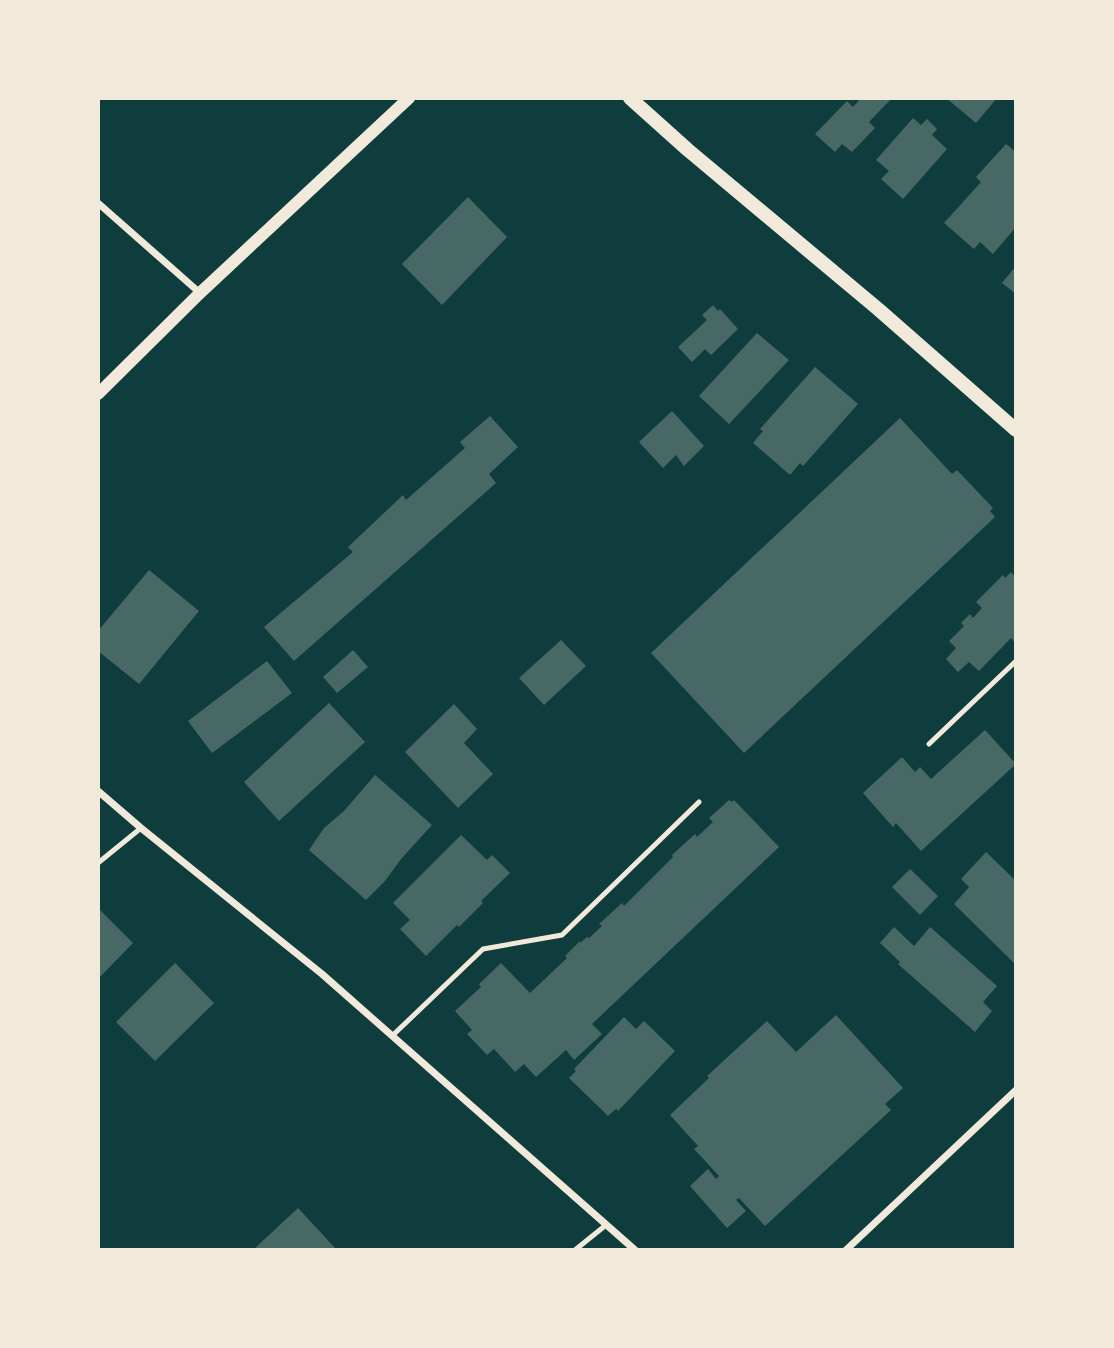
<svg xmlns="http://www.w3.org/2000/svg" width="1114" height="1348" font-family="'Public Sans',sans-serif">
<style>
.building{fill:#486865}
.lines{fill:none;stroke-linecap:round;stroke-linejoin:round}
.service{stroke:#f1e9da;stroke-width:5}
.minor{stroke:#f1e9da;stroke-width:7}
.tertiary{stroke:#f1e9da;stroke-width:12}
.secondary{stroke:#f1e9da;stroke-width:14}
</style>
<rect width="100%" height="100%" fill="#0f3d3e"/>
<path class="building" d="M861,98H892L869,122L875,128L852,152L842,144L835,152L815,134L847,101L853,107Z
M946,98H997L976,123Z
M913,118L921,125L927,119L937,129L932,135L947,149L903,199L881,179L889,171L876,160Z
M1006,144L1016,152V227L993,254L980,242L974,249L944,223L981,182L976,177Z
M468,197L507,237L442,305L402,264Z
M1016,266V294L1002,283Z
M713,305L718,311L720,309L738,329L711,355L705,349L692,362L678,347L707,320L702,315Z
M757,333L789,360L729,424L699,396Z
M815,367L858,404L803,466L800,463L790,475L753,443L763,431L760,429Z
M672,411L704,446L684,466L676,455L663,468L639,442Z
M490,416L518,447L489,474L496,483L294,661L264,627L353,552L348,547L403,495L406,500L465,448L460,442Z
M900,418L952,474L957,470L993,508L990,511L995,517L744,753L651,653Z
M149,570L199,611L139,684L98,651V631Z
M1011,572L1016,578V640L1014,641L1011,638L979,671L969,662L958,672L946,659L956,648L949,641L964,626L961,623L970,614L973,618L982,608L976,602L1003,575L1005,578Z
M561,640L586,666L544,705L519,678Z
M353,650L368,667L337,693L323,677Z
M267,661L292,693L212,753L188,721Z
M329,703L365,742L279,821L244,782Z
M454,704L477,729L464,743L493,774L458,808L405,752Z
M985,730L1016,764L921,851L896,823L893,827L863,793L902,757L915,772L920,767L931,779Z
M375,775L432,825L401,859L385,881L366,900L309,850L324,828L344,811Z
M729,800L732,802L734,800L779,847L592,1024L602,1034L574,1060L566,1050L536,1077L524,1064L515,1072L494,1049L487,1055L467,1034L472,1030L455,1011L481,987L479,984L501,963L530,993L567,958L565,956L580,941V943L587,937L589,938L602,926L599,924L622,903L624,906L673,857L672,855L695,834L697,837L713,822L709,818Z
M461,835L487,860L492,855L510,873L481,901L483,903L459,927L457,925L426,956L400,929L410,920L393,903Z
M986,852L1016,881V960L1014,963L954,904L969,887L961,879Z
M910,869L938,896L920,915L892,887Z
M98,908L133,943L98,979Z
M894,927L914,946L930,927L997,986L983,1002L992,1011L975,1032L898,964L900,962L880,943Z
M175,963L214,1003L155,1061L116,1022Z
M836,1015L903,1088L885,1104L891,1110L765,1226L739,1198L736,1200L746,1211L727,1228L690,1186L708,1169L716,1179L719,1176L694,1149L698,1146L670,1115L709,1078L707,1076L767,1021L796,1052Z
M624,1017L636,1029L644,1021L675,1051L618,1111L616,1109L608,1116L569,1078L576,1071L574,1069Z
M298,1208L337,1250H253Z"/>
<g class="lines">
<path class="service" d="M929,744L1016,661
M98,863L141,828
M392,1036L483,949L562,935L699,802
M575,1250L606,1225"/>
<path class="minor" d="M98,203L200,293
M98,791L141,828L322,974L635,1250
M846,1250L1016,1090"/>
<path class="tertiary" d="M98,394L200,293L409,98"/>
<path class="secondary" d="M630,98L688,150L878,309L1016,430"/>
</g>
<rect width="1114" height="1348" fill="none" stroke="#f1e9da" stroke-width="200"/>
</svg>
